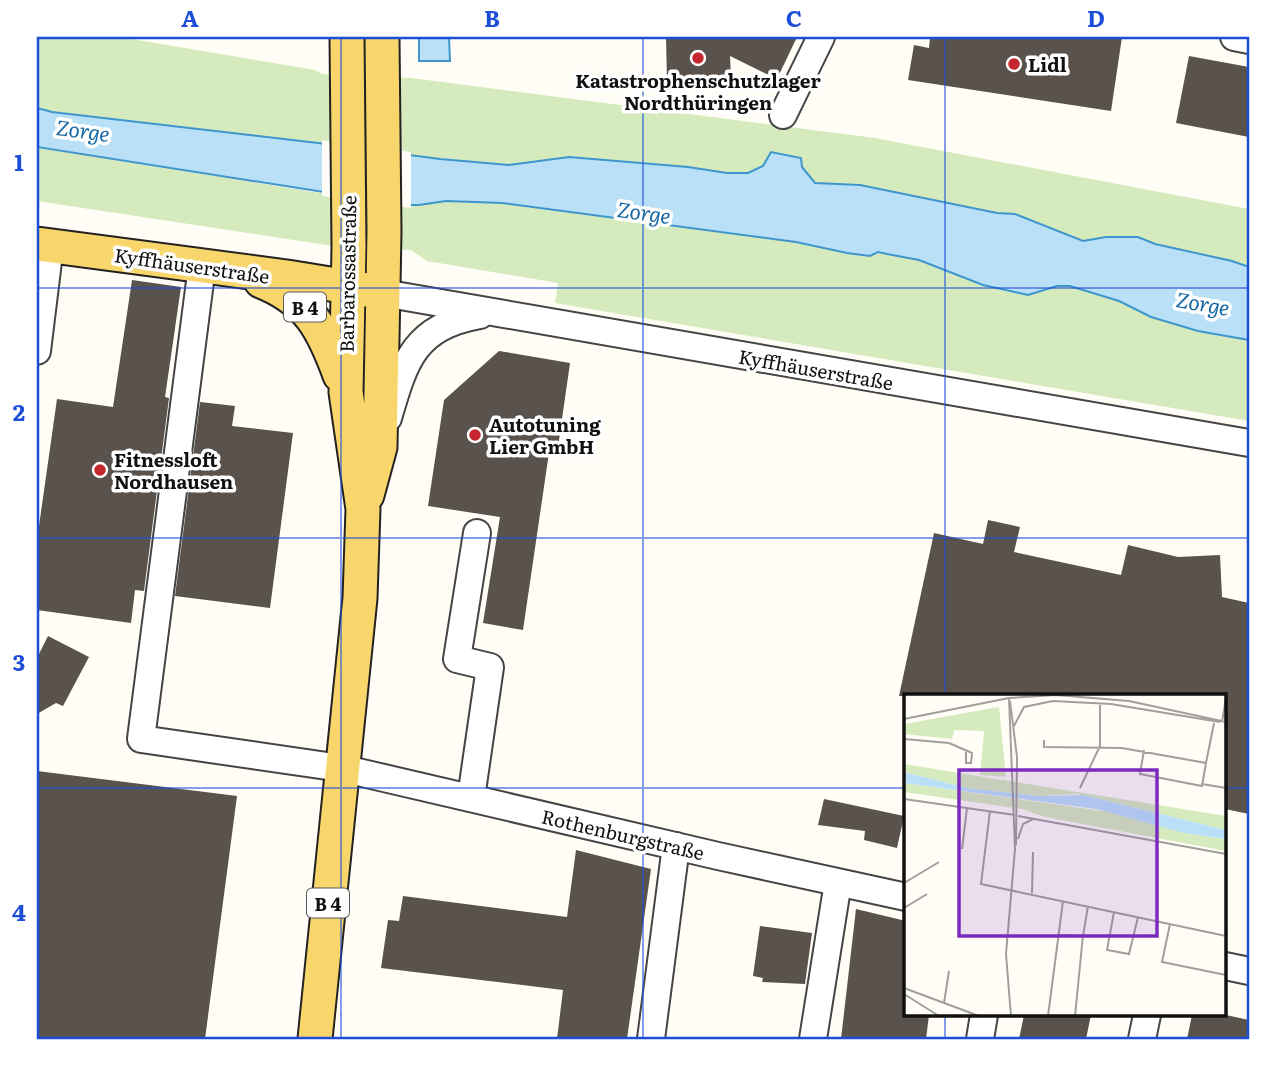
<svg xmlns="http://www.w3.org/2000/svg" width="1286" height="1076" font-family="Literata,serif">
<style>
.green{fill:#d5ebbd}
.water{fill:#b9e0f7;stroke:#3f96cf;stroke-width:2}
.pier{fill:#fffdf5}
.building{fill:#5a524d}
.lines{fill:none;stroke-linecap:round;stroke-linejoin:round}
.minor-casing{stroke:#444;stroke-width:30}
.major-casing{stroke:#222;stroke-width:37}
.minor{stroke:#fff;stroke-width:26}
.major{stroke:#f9d66b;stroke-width:33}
.grid{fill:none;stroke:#1d4ed8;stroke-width:2;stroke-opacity:0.55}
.poi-dot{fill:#c4262e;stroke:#fff;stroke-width:2.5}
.labels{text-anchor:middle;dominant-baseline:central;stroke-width:7;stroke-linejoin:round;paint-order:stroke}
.shield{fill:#fff;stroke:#585858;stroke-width:2}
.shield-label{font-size:18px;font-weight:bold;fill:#111}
.poi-label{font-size:19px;font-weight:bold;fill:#111;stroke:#fff;text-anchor:start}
.street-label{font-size:19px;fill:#111;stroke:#fff}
.water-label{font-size:21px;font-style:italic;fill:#1768a6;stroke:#fff}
.inset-road{fill:none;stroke:#a09f9a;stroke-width:2}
.view{fill:#7b2cbf;fill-opacity:0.15;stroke:#7b2cbf;stroke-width:3.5}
.inset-edge{fill:none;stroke:#111;stroke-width:3.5}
.neatline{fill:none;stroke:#1d4ed8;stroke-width:2.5}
.grid-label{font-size:23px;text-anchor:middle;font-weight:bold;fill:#1d4ed8}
</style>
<rect width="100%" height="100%" fill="#fffdf5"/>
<path class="green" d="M37,37H120L315,70L323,74L411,78L875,138L1249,209V267L1232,261L1155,244L1138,237H1106L1083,241L1015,214L997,213L860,185L815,183L802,167L800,158L772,152L763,166L749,173H727L688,167L569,157L510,165L440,159L318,143L52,112L37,108Z
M37,147L314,192L419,205L446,201L502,203L796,242L847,253L887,254L919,260L983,285L1028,295L1057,286H1070L1119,301L1151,317L1198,331L1249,340V421L555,303L558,283L427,261L411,250L333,246L37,201Z"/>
<path class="water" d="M419,37H449L450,61H419Z
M37,108L52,112L318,143L440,159L509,165L569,157L688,167L727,173H748L763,166L771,152L801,158L802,167L815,183L860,185L997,213L1015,214L1083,241L1106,237H1138L1155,244L1232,261L1249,267V340L1198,331L1151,317L1119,301L1070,286H1057L1028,295L983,285L919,260L887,254L878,252L870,256L847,253L796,242L502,203L446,201L419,205H406L37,147Z"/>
<path class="pier" d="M322,140L411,152V208L322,196Z"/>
<path class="building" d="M666,37H797L777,79L730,56L731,79L667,82Z
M930,37H1122L1111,111L908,80L914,45L929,48Z
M1189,56L1249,67V137L1176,123Z
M132,280L181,287L165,397L169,398L144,591L135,590L131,623L37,610V526H39L57,399L113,407Z
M499,351L570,363L558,447L550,446L523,630L483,623L500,517L428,506L444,400Z
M200,402L235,406L232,426L293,433L270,608L175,596Z
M988,520L1020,527L1014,552L1121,575L1128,545L1178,557L1220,555L1222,597L1249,603V814L1225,809V696H899L934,533L983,544Z
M48,636L89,657L63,706L56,703L37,714V658Z
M37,771L237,796L205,1039H37Z
M824,799L904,816L897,848L864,840L865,831L818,825Z
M576,850L651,869L627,1039H557L563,990L381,968L388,920L399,921L403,896L567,917Z
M856,909L906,921V1015H929L926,1039H841Z
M760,926L812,933L805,984L762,982L763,978L753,976Z
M1024,1015H1091L1086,1039H1019Z
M1192,1015H1226L1249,1020V1039H1187Z"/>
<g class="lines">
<g class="minor-casing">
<path id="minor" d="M1234,37L1249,40
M783,115L821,37
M202,266L141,739L341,768L718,856L906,897
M383,293L1249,443
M37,351L50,245
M388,418C405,360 414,327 480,315
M471,798L490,667L457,659L477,533
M1225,966L1249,971
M651,1039L676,846
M813,1039L838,882
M980,1039L984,1015
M1142,1039L1147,1015"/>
</g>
<g class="major-casing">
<path id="major" d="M37,244L287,277L367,290
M261,281C309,300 323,329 340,375
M367,495L380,447L384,232L382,37
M315,1039L360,598L363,509L346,392L349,247L347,37"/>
</g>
<use href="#minor" class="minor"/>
<use href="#major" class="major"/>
</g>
<path class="grid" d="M341,37V1039M643,37V1039M945,37V696M37,288H1249M37,538H1249M37,788H906M1225,788H1249M945,1015V1039"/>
<g class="poi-dot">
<circle cx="698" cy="58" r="7"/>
<circle cx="1014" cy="64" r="7"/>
<circle cx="475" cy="435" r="7"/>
<circle cx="100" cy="470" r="7"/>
</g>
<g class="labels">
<g class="shield">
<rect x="284" y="292.5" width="42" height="29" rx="5"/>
<rect x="307" y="888.5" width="42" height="29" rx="5"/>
</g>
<g class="shield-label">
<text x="305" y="307">B 4</text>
<text x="328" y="903">B 4</text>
</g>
<g class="poi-label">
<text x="1028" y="64">Lidl</text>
<text x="698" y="80" text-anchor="middle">Katastrophenschutzlager<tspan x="698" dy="22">Nordthüringen</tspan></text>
<text x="489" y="424">Autotuning<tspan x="489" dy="22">Lier GmbH</tspan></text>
<text x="114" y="459">Fitnessloft<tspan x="114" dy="22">Nordhausen</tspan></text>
</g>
<g class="street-label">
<text transform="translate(192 265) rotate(8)">Kyffhäuserstraße</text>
<text transform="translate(347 274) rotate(-89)">Barbarossastraße</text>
<text transform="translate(816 369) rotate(10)">Kyffhäuserstraße</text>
<text transform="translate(623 834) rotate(13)">Rothenburgstraße</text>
</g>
<g class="water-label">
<text transform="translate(83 129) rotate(8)">Zorge</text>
<text transform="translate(644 211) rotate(8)">Zorge</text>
<text transform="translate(1203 302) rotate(10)">Zorge</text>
</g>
</g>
<g transform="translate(904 694)">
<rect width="322" height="322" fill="#fffdf5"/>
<path d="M95,13L102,83L76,81L80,37L50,36L48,45L0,40V30ZM0,70L322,122V136L174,100L134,102L63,94L0,78ZM0,89L220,120L280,139L322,145V157L141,123L118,115L0,98Z" fill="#d5ebbd"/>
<path d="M0,78L63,94L134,102L179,101L322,136V145L280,139L192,115L0,89Z" fill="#b9e0f7"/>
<path class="inset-road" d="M105,4L111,155L102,260L107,322M106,7L113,63L112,151M0,25L105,4L152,1L225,7L322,28M318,28L322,4M110,32L120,13L149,7L207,10L316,28M0,45L45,49L68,59L67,69H62V58M140,46V53L218,54L302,69L310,29M240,56L236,80L298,92L302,69M298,90L322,94M176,94L196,52V9M0,105L111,121M86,117L77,190L322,242M114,122L322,160M114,145L119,130L129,125M58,155L63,114M0,189L35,168M128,199L129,158M0,214L23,200M210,218L203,256L225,260L234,223M266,230L258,268L322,281M155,241L179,242L184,212M0,294L75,322M0,300L35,322M40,309L45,277M144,322L159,207M171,322L179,241"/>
<path class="view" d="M55,76H253V242H55Z"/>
<rect width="322" height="322" class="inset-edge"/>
</g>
<rect width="1286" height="1076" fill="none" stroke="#ffffff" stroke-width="77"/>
<rect x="38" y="38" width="1210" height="1000" class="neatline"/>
<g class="grid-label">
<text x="190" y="27">A</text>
<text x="492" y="27">B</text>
<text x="794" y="27">C</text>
<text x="1096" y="27">D</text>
<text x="19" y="171">1</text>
<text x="19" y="421">2</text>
<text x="19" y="671">3</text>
<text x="19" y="921">4</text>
</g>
</svg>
